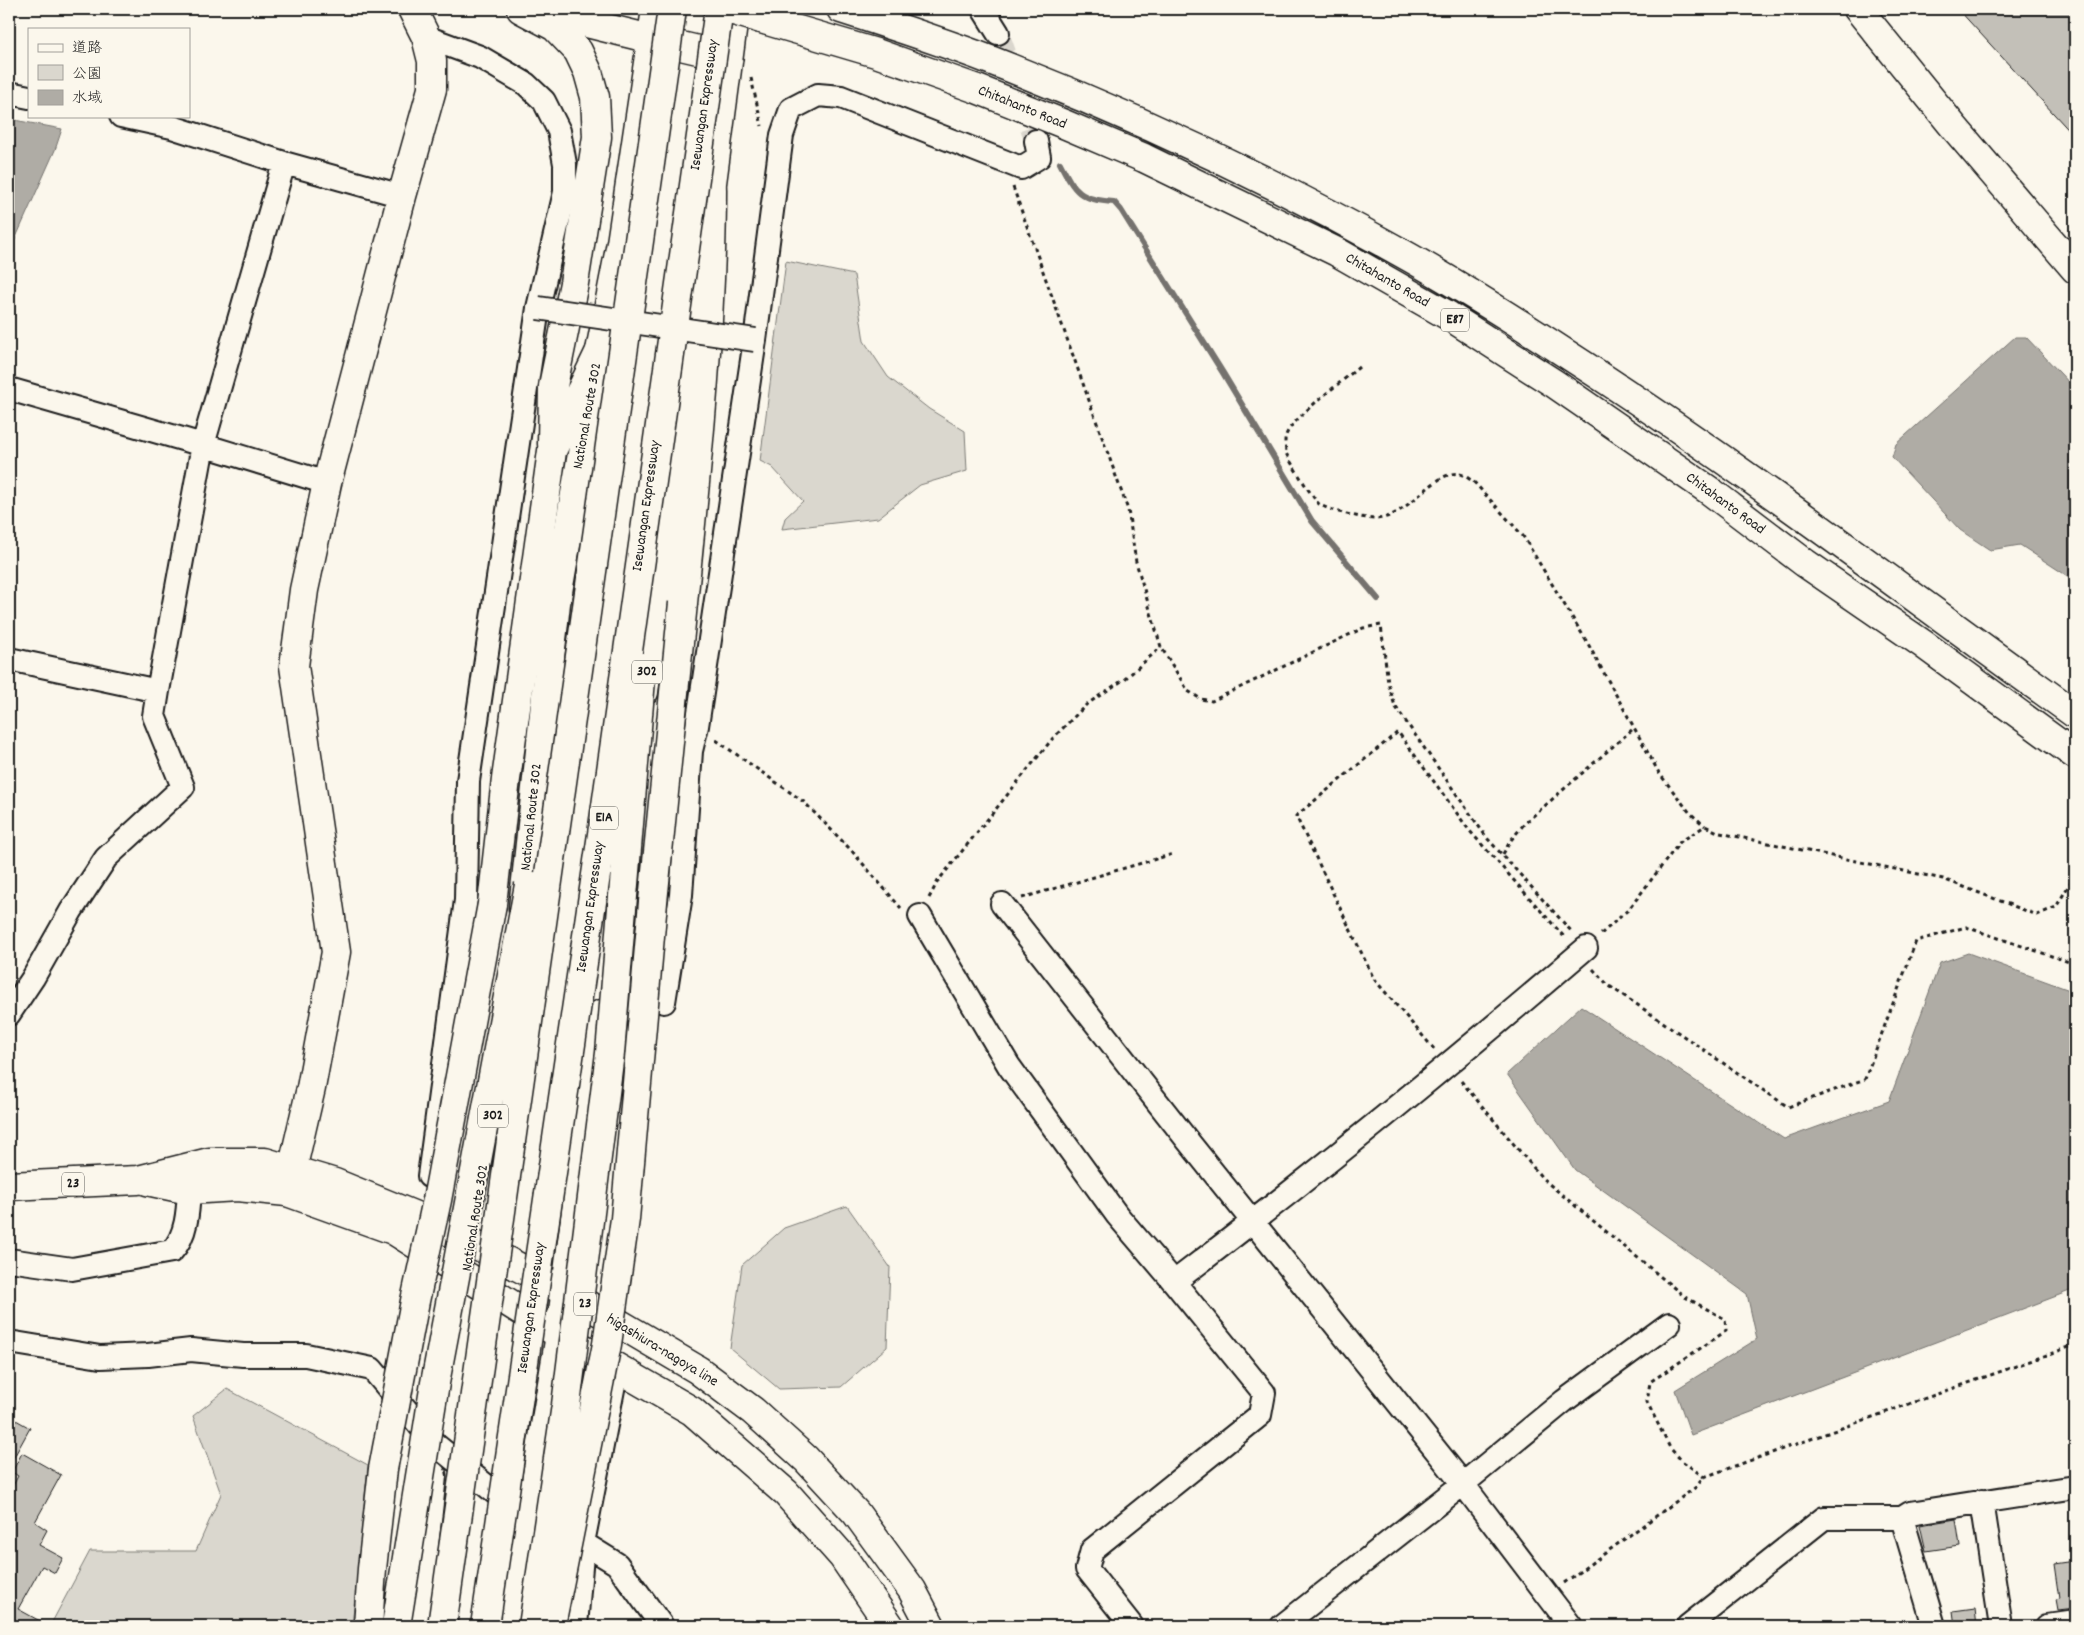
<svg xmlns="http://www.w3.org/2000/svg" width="2084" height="1635" font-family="Dekko,'Klee One',sans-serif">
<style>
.green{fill:#dad7ce;stroke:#7b7a75}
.water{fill:#afaca5;stroke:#74726e}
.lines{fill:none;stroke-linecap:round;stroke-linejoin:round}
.stream{stroke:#74726e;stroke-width:6}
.building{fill:#c3c0b8;stroke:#1c1c1c}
.minor-tunnel{stroke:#dad6cd;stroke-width:22;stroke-dasharray:22 11;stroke-linecap:butt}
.minor-casing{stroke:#1c1c1c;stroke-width:26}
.tertiary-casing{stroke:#1c1c1c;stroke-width:31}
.primary-casing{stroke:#1c1c1c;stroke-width:31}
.trunk-casing{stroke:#1c1c1c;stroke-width:31}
.motorway-casing{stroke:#1c1c1c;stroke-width:31}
.path{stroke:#1c1c1c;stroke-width:3;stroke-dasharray:4 4;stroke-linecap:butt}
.minor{stroke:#fbf7ec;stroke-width:22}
.tertiary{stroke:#fbf7ec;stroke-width:28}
.primary{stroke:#fbf7ec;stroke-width:28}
.trunk{stroke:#fbf7ec;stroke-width:28}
.motorway{stroke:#fbf7ec;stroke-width:28}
.minor-bridge-casing{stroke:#1c1c1c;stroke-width:26;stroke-linecap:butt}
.motorway-bridge-casing{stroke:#1c1c1c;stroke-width:31;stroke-linecap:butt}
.minor-bridge{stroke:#fbf7ec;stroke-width:22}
.motorway-bridge{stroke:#fbf7ec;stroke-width:28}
.labels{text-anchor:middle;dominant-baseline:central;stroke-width:4;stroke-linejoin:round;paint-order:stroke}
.shield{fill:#fbf7ec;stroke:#5f5e5a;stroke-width:1}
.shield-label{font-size:14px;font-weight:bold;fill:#1c1c1c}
.street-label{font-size:15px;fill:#1c1c1c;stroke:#fbf7ec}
</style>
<rect width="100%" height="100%" fill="#fbf7ec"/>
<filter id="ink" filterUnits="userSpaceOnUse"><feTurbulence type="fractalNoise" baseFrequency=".02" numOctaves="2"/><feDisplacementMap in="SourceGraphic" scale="10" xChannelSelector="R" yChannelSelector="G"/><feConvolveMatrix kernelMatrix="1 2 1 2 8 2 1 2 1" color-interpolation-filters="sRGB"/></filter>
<g filter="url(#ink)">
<path class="green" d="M786,261L854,275L864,341L888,377L929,409L965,431L967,471L920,485L878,518L782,529L785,518L803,501L772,467L760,461Z
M847,1206L890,1267L887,1347L841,1387L779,1389L730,1348L742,1265L784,1228Z
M227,1389L368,1465L352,1626H50L90,1551H196L221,1494L193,1416Z"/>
<path class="water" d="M9,119L62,129L55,150L9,253Z
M2015,337H2026L2075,389V581L2020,545L1990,550L1960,530L1892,457L1896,444Z
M1968,953L2075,992V1289L1691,1435L1675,1390L1757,1339L1747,1294L1575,1170L1507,1074L1581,1006L1784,1139L1889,1101L1940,963Z"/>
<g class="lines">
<path class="stream" d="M1060,163C1075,192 1079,200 1114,202L1121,210L1223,373L1312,521L1378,599"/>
</g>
<path class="building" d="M1958,9H2075V137Z
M9,1416L30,1428L9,1466Z
M22,1453L61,1475L35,1522L47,1530L39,1545L63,1558L55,1573L42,1566L18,1609L49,1626H9V1493L18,1476L12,1472Z
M1956,1519L1960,1546L1926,1551L1920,1525Z
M2075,1561V1600H2072L2074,1609L2057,1611L2055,1600L2059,1599L2054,1564Z
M1975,1608L1977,1626H1955L1953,1611Z"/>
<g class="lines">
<path class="minor-tunnel" d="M998,33L1036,141"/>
<g class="minor-casing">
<path id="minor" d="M983,9L998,33
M426,37L480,57L526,84L544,101L559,131L565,164V192L538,308L468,781L466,900L429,1176
M9,93L29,97
M121,116L172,127L284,163L402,196
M9,389L203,445L327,483
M9,659L158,691
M1002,904L1188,1141L1463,1484L1571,1626
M920,916L1009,1066L1117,1215L1174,1282L1264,1393L1260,1415L1092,1550L1087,1569L1132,1626
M664,1002L681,895L691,751L697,726L755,340L782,135L791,109L818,95L841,97L1021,168L1039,157L1036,141
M9,1014L33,978L71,911L106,858L183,787L154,716L158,691L203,445L284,163
M9,1260L72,1269L172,1251C187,1235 188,1210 189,1190
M1174,1282C1315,1175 1452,1063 1586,948
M9,1342L100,1357L148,1355L191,1350L243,1355H306L372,1369L436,1445L515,1509
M1982,1501L2001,1626
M1902,1518L1934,1626
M553,1531L583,1543L617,1564L662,1626
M576,1626L583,1543L617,1369
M1282,1626L1463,1484L1564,1401L1669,1324
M1688,1626L1824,1518H1902L1910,1513L2075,1487
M2047,1626L2075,1622"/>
</g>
<g class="tertiary-casing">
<path id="tertiary" d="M1858,9L1953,126L2075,269
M287,1192L311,1088L336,952L294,666L304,590L327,483L402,196L432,89V61L426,37L412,9"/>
</g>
<g class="primary-casing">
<path id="primary" d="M147,1181L189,1190L237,1187L287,1192L393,1230L560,1335L692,1411L786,1493L843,1557L890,1626
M9,1186L138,1180L209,1162H265L335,1183L423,1219L471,1242L566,1292L698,1370L753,1411L806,1459L856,1513L912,1590L931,1626"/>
</g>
<g class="trunk-casing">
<path id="trunk" d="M651,39L728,57
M708,213L735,9
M644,692L699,281
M523,908L556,603L600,351L621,243L656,9
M415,1626L432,1476
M512,1626L560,1335L601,1014"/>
</g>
<g class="motorway-casing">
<path id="motorway" d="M521,9L555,27L578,51L588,72L595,97L597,137L574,283L553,386L552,444
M841,9C891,25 941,41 990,60C1130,114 1269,179 1400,252C1456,283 1511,318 1565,353C1741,466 1906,593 2075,714
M538,11L651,39
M761,19L876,53L977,89L1064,124L1144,158L1337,252L1449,316L1555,384L1710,491L1805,563L1923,644L2075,755
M683,603C697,465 712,327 712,189
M492,904L506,779L552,451L600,351"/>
</g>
<path class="path" d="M751,78L762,126
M1013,187L1128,510L1136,562L1161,647L1188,691L1201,699L1212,701L1363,628L1381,625L1388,683L1395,706L1487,838L1572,932
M1359,367C1340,383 1319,398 1301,416C1294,423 1285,431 1285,441C1285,444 1286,450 1286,453C1289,460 1314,500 1319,504C1329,511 1362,518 1374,519C1408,520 1437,464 1463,475C1466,476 1470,480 1473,481L1523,536L1587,642L1659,773L1690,813L1705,826
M716,740L804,802L851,850L901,908
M1503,854L1511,840L1525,823L1634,728
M929,898L938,881L1053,738L1087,704L1126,678L1161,647
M1022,898L1173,854
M1601,934L1629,909L1680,842L1705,826L1720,833L1943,879L2037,915L2056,907L2075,875
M1593,969L1608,985L1788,1107L1865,1079L1916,941L1966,927L2075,964
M1434,1049L1374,979L1296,816L1398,732L1469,830L1566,939
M1461,1081L1543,1179L1685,1297L1725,1319L1726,1331L1650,1382L1647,1402L1670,1448L1682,1461L1704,1477
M1564,1583L1696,1487L1704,1477L2075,1345"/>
<use href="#minor" class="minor"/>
<use href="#tertiary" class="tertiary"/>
<use href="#primary" class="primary"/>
<use href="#trunk" class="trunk"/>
<use href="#motorway" class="motorway"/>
<g class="minor-bridge-casing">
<path id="minor-bridge" d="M538,308L755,340"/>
</g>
<g class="motorway-bridge-casing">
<path id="motorway-bridge" d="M727,9L761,19
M552,1620L607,1344L625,1219L653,902L683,603
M368,1626L372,1569L383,1469L415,1301L437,1200L492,904
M396,1626L435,1383L529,885
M442,1626L672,9
M485,1626L601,841L719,9
M533,1626L566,1405L610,1053L642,667"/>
</g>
<use href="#minor-bridge" class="minor-bridge"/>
<use href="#motorway-bridge" class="motorway-bridge"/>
</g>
</g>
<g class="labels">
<g class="shield">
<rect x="1441" y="308.5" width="28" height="23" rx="4"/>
<rect x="632" y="660.5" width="30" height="23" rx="4"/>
<rect x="590" y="806.5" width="28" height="23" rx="4"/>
<rect x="478" y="1104.5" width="30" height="23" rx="4"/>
<rect x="62" y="1172.5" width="22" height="23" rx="4"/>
<rect x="574" y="1292.5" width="22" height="23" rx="4"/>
</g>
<g class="shield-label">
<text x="1455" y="320">E87</text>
<text x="647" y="672">302</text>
<text x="604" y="818">E1A</text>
<text x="493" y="1116">302</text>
<text x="73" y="1184">23</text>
<text x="585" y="1304">23</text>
</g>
<g class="street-label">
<text transform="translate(705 105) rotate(-82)">Isewangan Expressway</text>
<text transform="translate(1022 108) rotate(22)">Chitahanto Road</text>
<text transform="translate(1387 281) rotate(30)">Chitahanto Road</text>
<text transform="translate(588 416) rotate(-80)">National Route 302</text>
<text transform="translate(1725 504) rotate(36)">Chitahanto Road</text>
<text transform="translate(647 506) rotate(-82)">Isewangan Expressway</text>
<text transform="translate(532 817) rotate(-84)">National Route 302</text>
<text transform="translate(591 907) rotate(-82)">Isewangan Expressway</text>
<text transform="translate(476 1218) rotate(-81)">National Route 302</text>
<text transform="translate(532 1308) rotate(-82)">Isewangan Expressway</text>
<text transform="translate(662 1351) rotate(31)">higashiura-nagoya line</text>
</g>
</g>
<rect width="2084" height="1635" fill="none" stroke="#fbf7ec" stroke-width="30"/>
<rect x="15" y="15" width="2054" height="1605" fill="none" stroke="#1c1c1c" stroke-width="2" filter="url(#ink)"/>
<rect x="28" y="28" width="162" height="90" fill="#fbf7ec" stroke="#a29f99"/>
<rect x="38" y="44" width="25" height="8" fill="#fbf7ec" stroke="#a29f99"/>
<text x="72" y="52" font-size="15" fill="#1c1c1c">道路</text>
<rect x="38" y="65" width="25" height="15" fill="#dad7ce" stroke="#a29f99"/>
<text x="72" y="78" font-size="15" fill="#1c1c1c">公園</text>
<rect x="38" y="90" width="25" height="15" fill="#afaca5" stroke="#a29f99"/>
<text x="72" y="102" font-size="15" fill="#1c1c1c">水域</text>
</svg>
